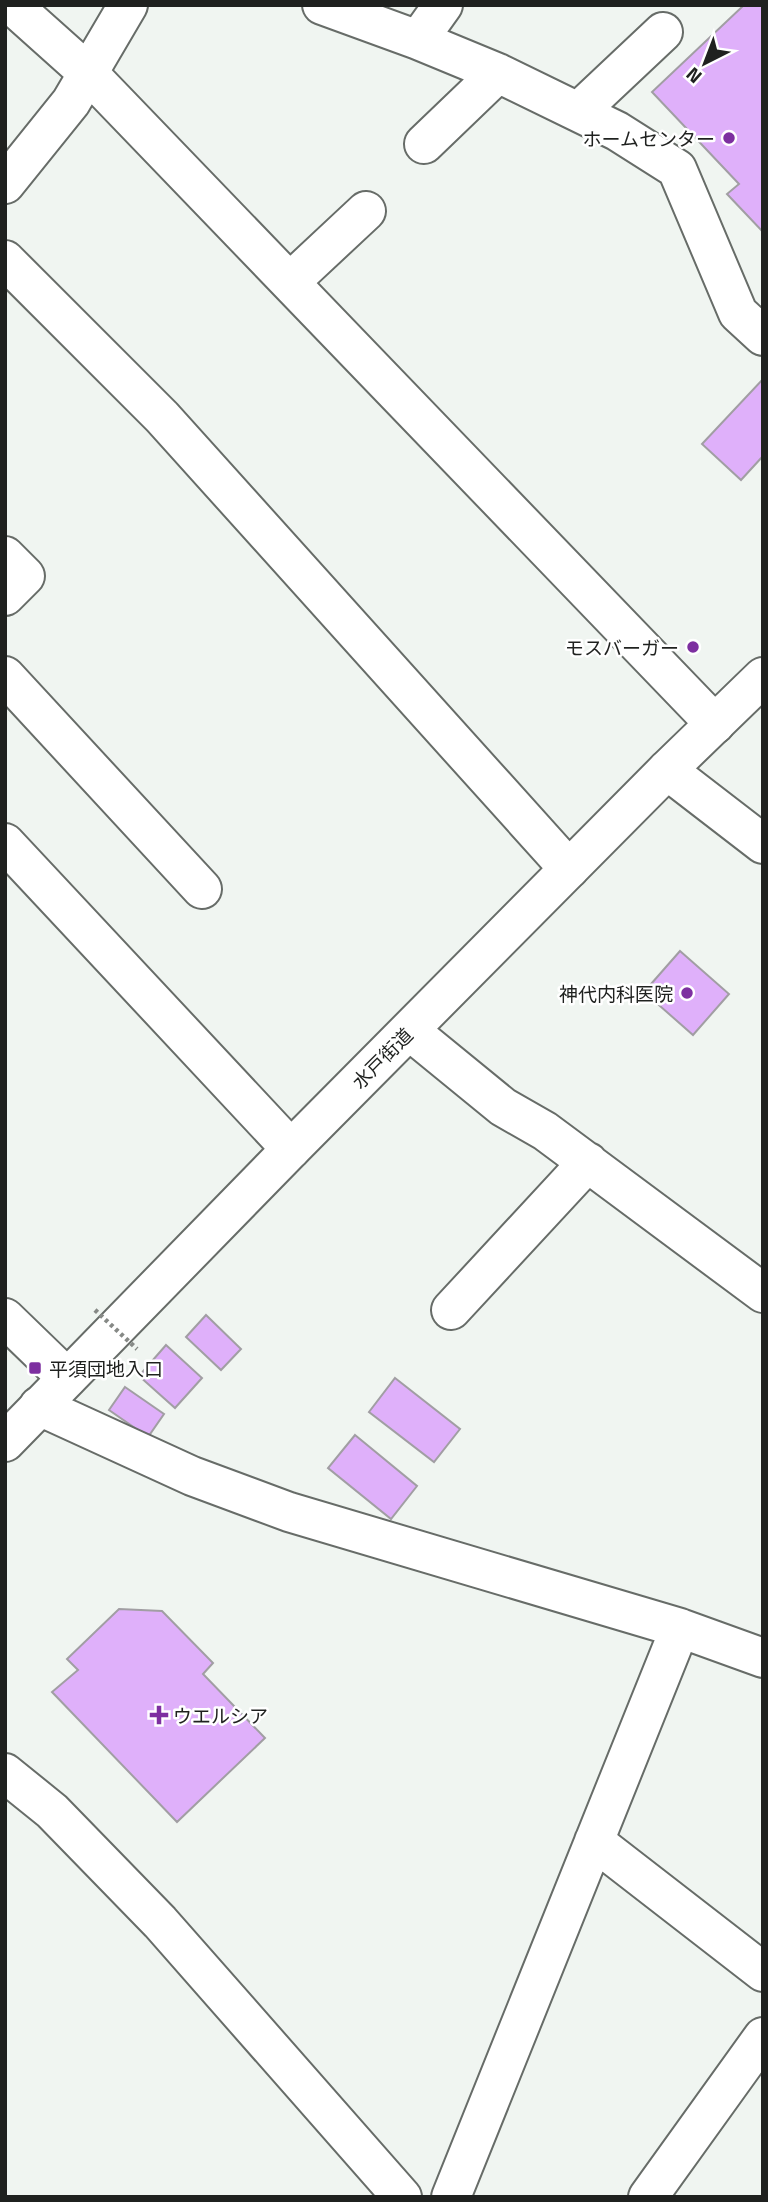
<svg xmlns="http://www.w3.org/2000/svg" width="768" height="2202" font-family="'Titillium Web','Noto Sans JP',sans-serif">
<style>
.building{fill:#dfb0fa;stroke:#a19ea3;stroke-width:2}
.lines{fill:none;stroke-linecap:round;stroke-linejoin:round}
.minor-casing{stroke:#676c68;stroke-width:42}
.major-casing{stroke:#676c68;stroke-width:42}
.minor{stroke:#fff;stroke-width:38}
.major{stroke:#fff;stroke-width:38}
.path-bridge{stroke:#868986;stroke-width:4.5;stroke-dasharray:3.5 3.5;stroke-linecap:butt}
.poi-dot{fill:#7d2fa0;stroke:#fff;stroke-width:2.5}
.labels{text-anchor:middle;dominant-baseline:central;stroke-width:5;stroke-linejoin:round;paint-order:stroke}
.poi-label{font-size:19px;fill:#1f211f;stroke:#fff;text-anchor:end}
.street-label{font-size:19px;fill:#1f211f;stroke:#fff}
</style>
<rect width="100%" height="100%" fill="#f0f5f1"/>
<path class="building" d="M744,5H763V232L727,194L739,184L652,92Z
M763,379V456L741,480L702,444Z
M680,951L729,994L693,1035L644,992Z
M206,1315L241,1349L221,1370L186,1337Z
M166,1345L202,1378L175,1408L139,1376Z
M395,1378L460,1429L434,1462L369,1412Z
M125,1387L164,1414L148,1437L109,1410Z
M355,1435L417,1486L391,1519L328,1468Z
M119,1609L162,1611L213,1663L203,1674L265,1738L177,1822L52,1692L78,1670L67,1659Z"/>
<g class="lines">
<g class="minor-casing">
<path id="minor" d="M12,5L88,73L715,724
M322,5L418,40L498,73L617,131L677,169L738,313L763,336
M418,40L443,5
M578,112L663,32
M424,144L498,73
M5,184L71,102L128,5
M5,260L162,417L569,869
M290,282L366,211
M5,556L25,576L5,596
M5,676L202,889
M667,770L763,844
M5,843L291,1149
M410,1031L503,1107L545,1131L763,1293
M451,1310L588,1162
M5,1318L67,1378
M39,1406L192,1476L289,1512L680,1628L763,1658
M5,1773L52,1811L160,1922L402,2197
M594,1841L763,1972
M451,2197L680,1628
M648,2197L763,2037"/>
</g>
<g class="major-casing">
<path id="major" d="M5,1442L291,1149L667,770L763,677"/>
</g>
<use href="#minor" class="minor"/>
<use href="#major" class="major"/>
<path class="path-bridge" d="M95,1310L137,1349"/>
</g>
<g class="poi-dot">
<circle cx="729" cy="138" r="7"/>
<circle cx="693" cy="647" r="7"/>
<circle cx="687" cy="993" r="7"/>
<rect x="28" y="1361" width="14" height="14" rx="3.5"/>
<path d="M155.5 1704.5h7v7h7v7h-7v7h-7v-7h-7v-7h7z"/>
</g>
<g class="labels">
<g class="poi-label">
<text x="715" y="138">ホームセンター</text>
<text x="679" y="647">モスバーガー</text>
<text x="673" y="993">神代内科医院</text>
<text x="49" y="1368" text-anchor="start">平須団地入口</text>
<text x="173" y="1715" text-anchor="start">ウエルシア</text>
</g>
<g class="street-label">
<text transform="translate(382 1058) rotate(-45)">水戸街道</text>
</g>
</g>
<rect width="768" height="2202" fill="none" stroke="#1f211f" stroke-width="14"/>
<g transform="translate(705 63) rotate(222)" stroke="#ffffff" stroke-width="5" paint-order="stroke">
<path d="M0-5L12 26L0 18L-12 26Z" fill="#1f211f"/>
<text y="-10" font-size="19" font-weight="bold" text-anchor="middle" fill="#1f211f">N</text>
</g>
</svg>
